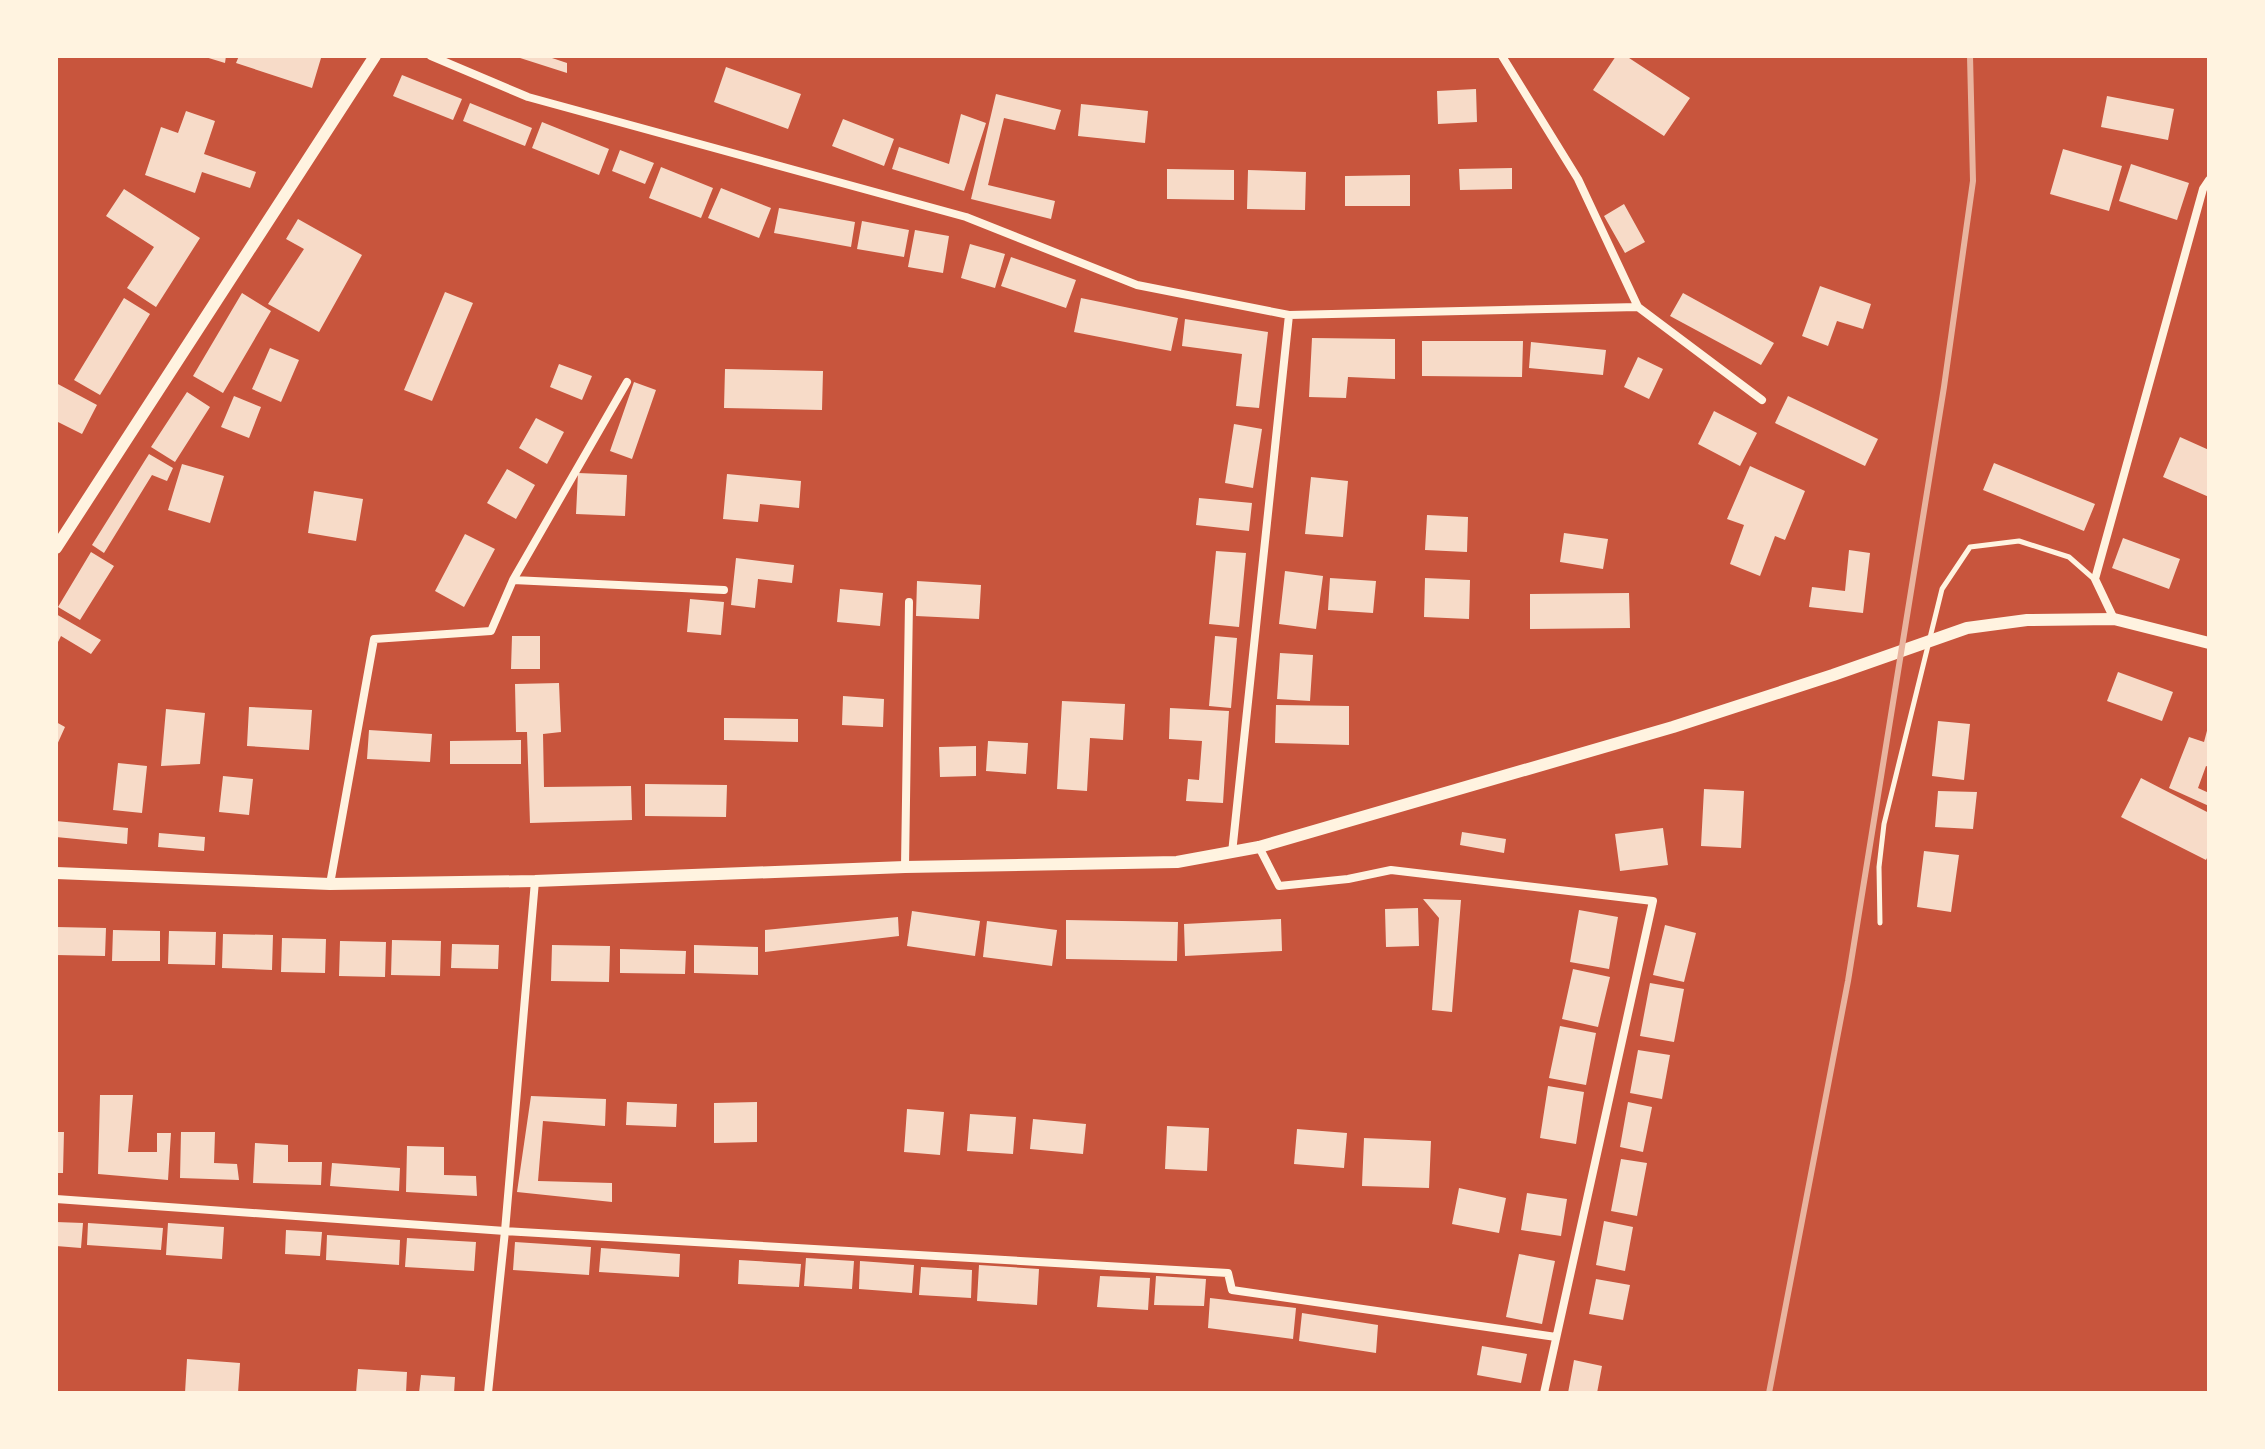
<svg xmlns="http://www.w3.org/2000/svg" width="2265" height="1449" font-family="'DM Sans',sans-serif">
<style>
.building{fill:#f7dbc8}
.lines{fill:none;stroke-linecap:round;stroke-linejoin:round}
.service{stroke:#fff3e0;stroke-width:5}
.minor{stroke:#fff3e0;stroke-width:8}
.tertiary{stroke:#fff3e0;stroke-width:12}
.rail{stroke:#e9b49f;stroke-width:6}
</style>
<rect width="100%" height="100%" fill="#c8553d"/>
<path class="building" d="M202,56H226L225,63Z
M239,56H314L321,58L312,88L236,63Z
M546,56L567,63V73L517,57Z
M1616,56H1626L1690,98L1664,136L1593,90Z
M726,67L801,94L788,129L714,102Z
M402,75L462,99L453,120L393,96Z
M1476,89L1477,122L1438,124L1437,91Z
M996,94L1061,110L1055,130L1004,118L988,185L1055,201L1051,219L971,199Z
M2107,96L2174,109L2168,140L2101,127Z
M470,103L532,128L525,146L463,121Z
M1081,104L1148,111L1145,143L1078,136Z
M186,111L215,121L204,154L256,172L250,188L202,172L195,193L145,175L161,127L178,133Z
M961,114L986,123L964,191L892,169L899,147L949,164Z
M843,119L894,139L884,166L832,146Z
M542,122L609,149L599,175L532,148Z
M2063,149L2122,166L2109,211L2050,194Z
M620,150L654,163L645,184L612,171Z
M2131,164L2189,183L2177,220L2119,201Z
M661,167L713,188L701,218L649,198Z
M1512,168V189L1460,190L1459,169Z
M1167,169L1234,170V200L1167,199Z
M1248,170L1306,172L1305,210L1247,209Z
M1410,175V206H1345V176Z
M721,188L771,208L759,238L708,218Z
M124,189L200,238L156,307L127,288L154,247L106,216Z
M1624,204L1645,242L1625,253L1604,216Z
M779,208L855,222L851,247L774,233Z
M298,219L362,255L319,332L268,304L304,249L286,239Z
M862,221L909,230L904,257L857,249Z
M915,230L949,236L943,273L908,267Z
M970,244L1005,254L995,288L961,278Z
M1011,257L1076,280L1066,308L1001,286Z
M1820,286L1871,304L1863,329L1837,321L1828,346L1802,336Z
M445,292L473,303L432,401L404,390Z
M242,293L271,311L223,393L193,376Z
M1683,293L1774,343L1761,365L1670,316Z
M124,298L150,314L100,395L74,380Z
M1081,298L1178,318L1171,351L1074,332Z
M1185,319L1268,332L1259,408L1236,406L1242,354L1182,346Z
M1312,338L1395,339V379L1348,377L1346,398L1309,397Z
M1422,341H1523L1522,377L1422,376Z
M1531,342L1606,350L1603,375L1529,368Z
M270,348L299,360L281,402L252,389Z
M1638,357L1663,369L1649,399L1624,387Z
M559,364L592,376L582,400L550,387Z
M725,369L823,371L822,410L724,408Z
M634,382L656,390L632,459L610,451Z
M56,383L97,405L82,434L56,421Z
M187,392L210,407L175,462L151,447Z
M234,396L261,407L249,438L221,427Z
M1788,396L1878,439L1865,466L1775,423Z
M1714,411L1757,433L1740,466L1698,444Z
M536,418L564,432L547,464L519,448Z
M1234,424L1262,429L1253,488L1225,483Z
M2180,437L2209,450V497L2163,477Z
M149,454L173,468L167,481L152,475L104,553L92,545Z
M1994,463L2095,504L2084,531L1983,490Z
M182,464L224,476L210,523L168,510Z
M1750,466L1805,491L1785,540L1775,536L1760,576L1730,564L1744,525L1727,519Z
M507,469L535,485L516,519L487,503Z
M578,473L627,475L625,516L576,514Z
M727,474L801,481L799,508L760,504L758,522L723,519Z
M1311,477L1348,481L1343,537L1305,534Z
M314,491L363,499L356,541L308,533Z
M1199,498L1252,503L1249,531L1196,525Z
M1427,515L1468,517L1467,552L1425,550Z
M1564,533L1608,539L1603,569L1560,562Z
M465,534L495,549L464,607L435,591Z
M2123,538L2180,559L2169,589L2112,568Z
M1849,550L1870,553L1863,613L1809,607L1812,587L1845,591Z
M1216,551L1246,553L1239,627L1209,624Z
M91,552L114,566L80,620L58,607Z
M736,558L794,565L792,583L758,579L755,608L731,605Z
M1285,571L1323,576L1316,629L1279,624Z
M1330,578L1376,581L1373,613L1328,610Z
M1425,578L1470,580L1469,619L1424,617Z
M917,581L981,585L979,619L916,616Z
M840,589L883,593L880,626L837,622Z
M1629,593L1630,628L1530,629V594Z
M690,599L724,602L721,635L687,632Z
M56,614L101,640L91,654L61,636L56,646Z
M512,636H540V669H511Z
M1215,636L1237,638L1231,708L1209,706Z
M1280,653L1313,655L1310,701L1277,699Z
M2118,672L2173,692L2162,721L2107,701Z
M559,683L561,732L543,734L544,787L631,786L632,820L530,823L527,732H516L515,684Z
M843,696L884,699L883,727L842,725Z
M1062,701L1125,704L1123,740L1090,738L1087,791L1057,789Z
M1276,705L1349,706V745L1275,743Z
M249,707L312,710L309,750L247,746Z
M1170,708L1229,711L1223,803L1186,801L1188,779L1199,780L1202,741L1169,739Z
M166,709L205,713L200,764L161,766Z
M724,718L798,719V742L724,740Z
M1938,721L1970,724L1964,780L1932,776Z
M56,722L65,727L56,747Z
M2208,727L2209,767L2206,766L2198,788L2209,793V806L2169,788L2189,737L2204,742Z
M369,730L432,734L430,762L367,759Z
M521,740V764H450V741Z
M988,741L1028,743L1026,774L986,771Z
M976,746V776L940,777L939,747Z
M118,763L147,766L142,813L113,810Z
M223,776L253,779L249,815L219,812Z
M2141,778L2209,813V854L2206,860L2121,817Z
M645,784L727,785L726,817L645,816Z
M1704,789L1744,791L1741,848L1701,846Z
M1938,791L1977,792L1973,829L1935,827Z
M56,821L128,828L127,844L56,837Z
M1663,828L1668,865L1620,871L1615,834Z
M1462,832L1506,839L1504,853L1460,845Z
M159,833L205,837L204,851L158,847Z
M1924,851L1959,855L1951,912L1917,907Z
M1423,899L1461,900L1452,1012L1432,1010L1439,918Z
M1418,908L1419,946L1386,947L1385,909Z
M1579,910L1618,917L1609,969L1570,962Z
M912,911L980,921L975,956L907,946Z
M898,917L899,936L765,952V930Z
M1281,919L1282,951L1185,956L1184,924Z
M1066,920L1178,922L1177,961L1066,959Z
M987,921L1057,930L1052,966L983,957Z
M1665,925L1696,933L1684,982L1653,975Z
M56,927L106,928L105,956L56,955Z
M113,930L160,931V961H112Z
M169,931L216,932L215,965L168,964Z
M223,934L273,935L272,970L222,968Z
M282,938L326,939L325,973L281,972Z
M392,940L441,941L440,976L391,975Z
M340,941L386,942L385,977L339,976Z
M452,944L499,945L498,969L451,968Z
M552,945L610,946L609,982L551,981Z
M694,945L758,947V975L694,973Z
M620,949L686,951L685,974L620,973Z
M1573,969L1610,977L1598,1027L1562,1019Z
M1650,983L1684,989L1674,1042L1640,1036Z
M1560,1026L1596,1033L1586,1085L1549,1078Z
M1638,1050L1670,1055L1662,1099L1630,1093Z
M1548,1086L1584,1092L1576,1144L1540,1138Z
M100,1095H133L128,1152H157V1133H171L168,1180L98,1174Z
M531,1096L606,1099L605,1126L543,1121L538,1181L612,1183V1202L517,1192Z
M627,1102L677,1104L676,1127L626,1125Z
M757,1102V1142L714,1143V1103Z
M1628,1102L1652,1107L1643,1152L1620,1147Z
M907,1109L944,1112L940,1155L904,1152Z
M970,1114L1016,1117L1013,1154L967,1151Z
M1033,1119L1086,1124L1083,1154L1030,1149Z
M1167,1126L1209,1128L1207,1171L1165,1169Z
M1297,1129L1347,1133L1344,1168L1294,1164Z
M56,1132H64L63,1173H56Z
M181,1132H215L214,1163L237,1164L239,1180L180,1178Z
M1364,1138L1431,1141L1429,1188L1362,1186Z
M255,1143L288,1145V1162H322L321,1185L253,1183Z
M407,1146L444,1147V1175L476,1176L477,1196L406,1192Z
M1621,1159L1647,1163L1637,1216L1611,1211Z
M332,1163L400,1168L399,1191L330,1186Z
M1459,1188L1506,1198L1499,1233L1452,1224Z
M1527,1193L1567,1199L1561,1236L1521,1230Z
M1604,1221L1633,1227L1625,1271L1596,1265Z
M56,1222L83,1223L81,1248L56,1246Z
M88,1223L163,1228L161,1250L87,1245Z
M168,1223L224,1227L222,1259L166,1255Z
M286,1230L322,1232L320,1256L285,1254Z
M327,1235L400,1240L399,1265L326,1260Z
M407,1238L476,1242L474,1271L405,1267Z
M515,1242L591,1247L589,1275L513,1270Z
M601,1248L680,1254L679,1277L599,1272Z
M1519,1254L1555,1261L1542,1324L1506,1317Z
M806,1258L854,1261L852,1289L804,1286Z
M739,1260L801,1264L799,1287L738,1284Z
M860,1261L914,1265L912,1293L859,1289Z
M979,1265L1039,1269L1037,1305L977,1301Z
M921,1267L972,1270L971,1298L919,1295Z
M1100,1276L1150,1278L1148,1310L1097,1307Z
M1156,1276L1206,1279L1204,1306L1154,1305Z
M1596,1279L1630,1285L1623,1320L1589,1314Z
M1210,1298L1296,1308L1293,1339L1208,1328Z
M1302,1313L1378,1325L1376,1353L1299,1341Z
M1482,1346L1527,1354L1521,1383L1477,1375Z
M187,1359L240,1363L238,1393H185Z
M1574,1360L1602,1366L1597,1393H1568Z
M358,1369L407,1372L406,1393H356Z
M421,1375L455,1377L454,1393H419Z"/>
<g class="lines">
<path class="service" d="M1880,923L1879,867L1884,824L1942,589L1970,547L2019,541L2069,557L2094,579"/>
<path class="minor" d="M431,56L528,97L966,217L1137,285L1289,315L1638,307
M1502,56L1578,179L1638,307L1762,400
M513,580L627,382
M2114,619L2095,579L2203,189L2209,180
M1259,847L1279,886L1348,879L1391,870L1653,901L1544,1393
M1232,853L1289,315
M905,867L909,602
M330,884L374,639L491,631L513,580L724,590
M56,1199L505,1231L1228,1273L1232,1290L1556,1337
M488,1393L505,1231L535,881"/>
<path class="tertiary" d="M56,548L375,56
M56,873L330,884L535,881L905,867L1177,862L1259,847L1673,727L1833,675L1967,628L2027,620L2114,619L2209,643"/>
<path class="rail" d="M1769,1393L1848,981L1944,387L1973,181L1970,56"/>
</g>
<rect width="2265" height="1449" fill="none" stroke="#fff3e0" stroke-width="116"/>
</svg>
